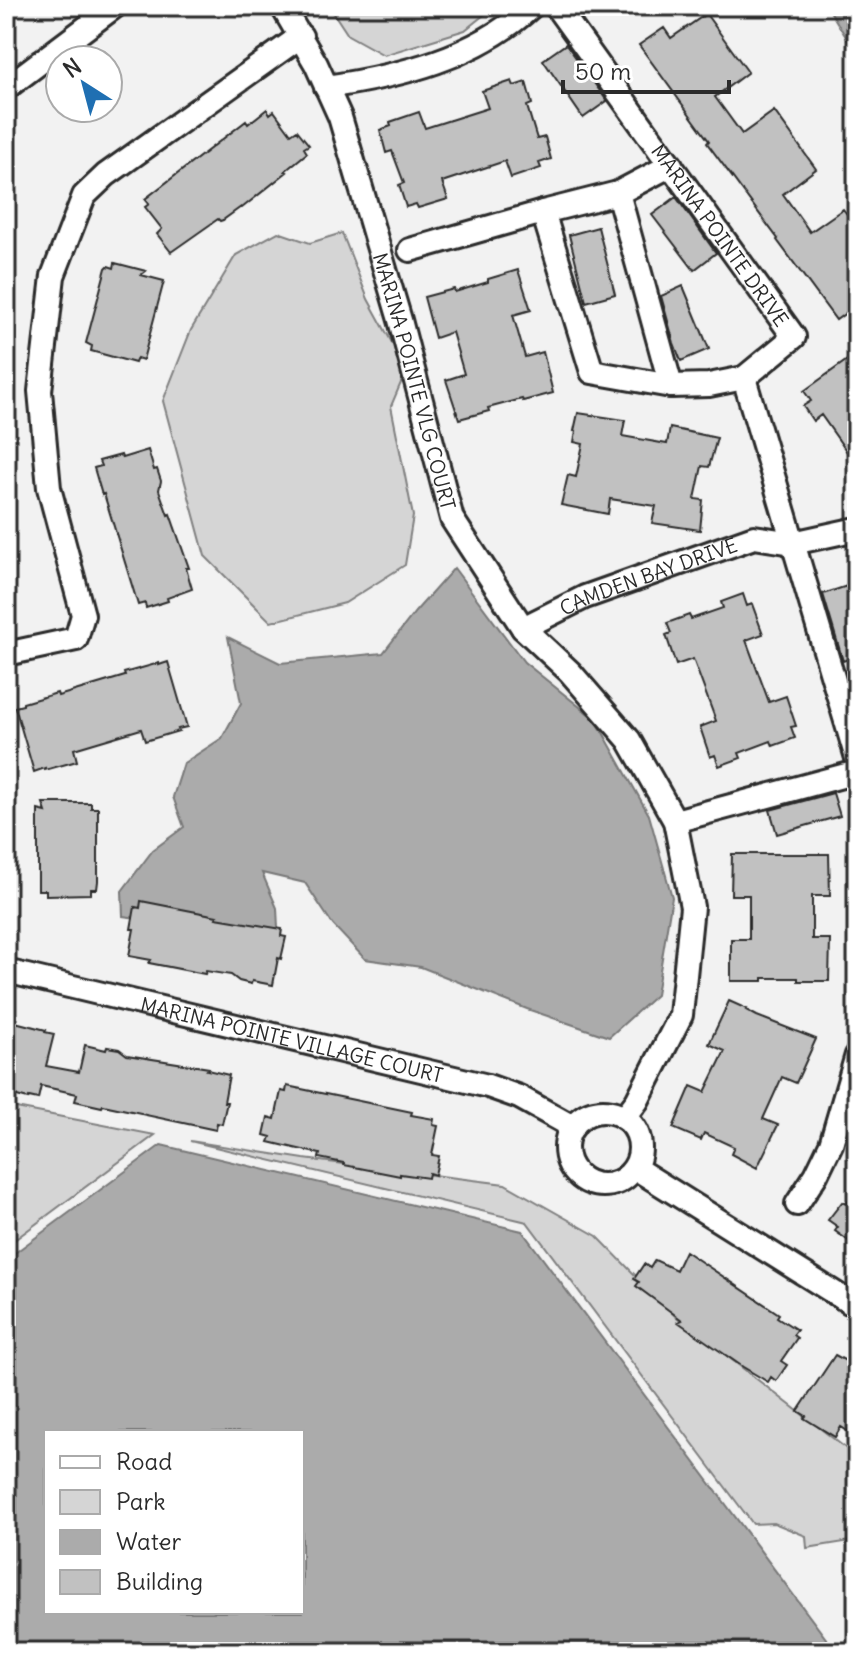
<svg xmlns="http://www.w3.org/2000/svg" width="863" height="1658" font-family="Delius,sans-serif">
<style>
.green{fill:#d5d5d5;stroke:#808080;stroke-width:2}
.water{fill:#ababab;stroke:#787878;stroke-width:2;fill-rule:evenodd}
.building{fill:#c1c1c1;stroke:#2b2b2b;stroke-width:2}
.lines{fill:none;stroke-linecap:round;stroke-linejoin:round}
.minor-casing{stroke:#2b2b2b;stroke-width:28}
.minor{stroke:#fff;stroke-width:22}
.labels{text-anchor:middle;dominant-baseline:central;stroke-width:6;stroke-linejoin:round;paint-order:stroke}
.street-label{font-size:20px;fill:#2b2b2b;stroke:#fff}
</style>
<rect width="100%" height="100%" fill="#f2f2f2"/>
<filter id="ink" filterUnits="userSpaceOnUse"><feTurbulence type="fractalNoise" baseFrequency=".0125" numOctaves="2"/><feDisplacementMap in="SourceGraphic" scale="16" xChannelSelector="R" yChannelSelector="G"/><feConvolveMatrix kernelMatrix="1 2 1 2 8 2 1 2 1" color-interpolation-filters="sRGB"/></filter>
<g filter="url(#ink)">
<path class="green" d="M329,6H495L465,30L384,55L348,35Z
M278,232L310,243L342,233L368,299L396,350L403,378L391,406L413,516L405,565L345,603L271,622L205,556L163,401L191,330L236,255Z
M6,1106L155,1135L9,1244L6,1239Z
M190,1141L304,1159L505,1184L597,1236L674,1315L857,1457V1540L807,1548L806,1536L774,1523L753,1524L527,1222Z"/>
<path class="water" d="M827,6H857V55Z
M454,568L524,662L596,720L649,815L672,897L656,995L609,1037L527,1009L421,967L365,959L333,925L305,883L262,873L277,908L278,928L247,944L183,924L123,916L122,891L153,850L184,827L173,797L184,763L222,738L241,703L228,637L280,663L383,653L415,612Z
M161,1145L522,1231L836,1652H6V1256L8,1258ZM46,1432H302V1612H46Z"/>
<path class="building" d="M706,14L748,72L715,97L742,134L774,111L816,169L783,194L810,232L843,209L857,227V305L836,320L777,240L778,239L707,143L709,141L639,45L664,28L671,38Z
M566,44L607,101L583,118L543,60Z
M512,81L514,86L526,82L532,104L527,106L537,139L545,137L551,159L539,163L541,168L511,178L505,161L442,182L448,199L418,208L416,204L406,207L399,185L404,183L392,151L386,153L380,130L391,126L390,122L419,112L425,128L488,108L482,91Z
M267,109L270,114L274,111L291,134L297,130L309,145L304,148L307,153L285,171L287,172L242,208L241,207L223,220L220,221L218,219L171,252L157,234L162,229L145,207L149,204L145,199L246,121L248,124Z
M676,197L716,253L694,270L652,215Z
M598,227L615,294L586,302L569,235Z
M115,263L146,271L141,275L164,281L143,360L137,358L135,363L91,351L92,346L86,343L106,268L108,266L114,268Z
M518,270L531,310L513,315L525,357L543,352L553,393L523,401L522,399L488,408L489,411L459,419L446,380L464,374L452,332L435,338L424,297L454,289L455,292L488,282V279Z
M683,286L709,349L681,361L674,343L661,296Z
M857,353V466L821,415L813,421L803,406L811,401L804,391Z
M578,413L625,420L622,436L667,444L670,428L717,438L709,467L702,466L695,499L703,500L700,530L652,523L656,506L610,499L608,514L561,505L568,475L576,477L583,444L574,442L576,431H574Z
M148,450L154,470L157,469L161,481L159,490L168,515L170,514L189,568H186L192,589L167,598L168,601L146,608L145,603L138,605L104,494L102,495L94,468L101,466L99,461L121,455L122,458Z
M847,586L857,617V656L843,661L823,594Z
M743,594L747,606L752,604L763,634L746,640L769,702L786,696L796,726L791,727L795,738L773,746L771,741L739,753L741,758L719,766L715,755L710,757L700,727L716,721L693,659L676,665L666,635L671,633L667,623L689,615L691,619L723,608L721,602Z
M168,662L187,727L178,729L179,731L145,741L141,729L74,749L77,761L45,770V768L34,772L15,707L23,705V703L57,693L58,696L125,676L124,673L159,663V665Z
M833,793L840,816L777,834L770,810Z
M43,803H91V808H98V881L97,889H91V894L46,895V890H38V810L46,812Z
M732,854H829L830,896H812V939H830L829,981H798V978H763V981H731V939H749V895H731Z
M141,901L217,916L216,918L282,929L281,936L286,937L281,959L278,958L273,985L252,981L251,984L239,981L231,975L206,971L205,974L149,963L151,960L129,956L134,929H131L135,907L140,908Z
M729,1001L747,1009L746,1010L757,1016L816,1039L796,1083L782,1077L763,1119L778,1125L757,1168L731,1154L734,1147L704,1133L701,1140L673,1128L691,1086L705,1092L725,1051L709,1044Z
M11,1021L46,1030L45,1032L54,1034L46,1066L79,1072L85,1045L106,1050L107,1047L119,1049L127,1055L209,1068L207,1070L229,1075L224,1102H227L222,1124L217,1123L216,1130L141,1114V1113L103,1105L102,1107L75,1101L77,1094L41,1086L38,1099L29,1097L28,1099L6,1093V1041Z
M287,1086L412,1112L411,1115L434,1119L433,1125L438,1126L432,1155L439,1156L435,1175L429,1173L428,1178L400,1174V1176L344,1165V1163L319,1158L320,1154L269,1142L271,1137L264,1135L268,1117L275,1119L281,1091L286,1092Z
M857,1190V1247L835,1231L838,1227L828,1220L842,1202L846,1204Z
M685,1251L779,1314L777,1317L797,1330L793,1335L797,1338L781,1361L787,1365L776,1381L771,1377L768,1382L743,1367L678,1322L682,1320L636,1286L639,1282L634,1279L644,1264L650,1268L655,1260L676,1270Z
M835,1355L857,1367V1437L841,1427L835,1437L804,1418L806,1416L798,1411Z"/>
<g class="lines">
<g class="minor-casing">
<g id="minor">
<path id="s1" d="M282,6L316,64L340,117L400,320L452,519L523,628L570,672L629,740L675,821L692,907L681,1015L637,1101L624,1118"/>
<path id="s2" d="M556,6L794,337L744,378L857,758"/>
<path d="M326,87C400,76 476,58 532,6"/>
<path d="M6,88L115,6"/>
<path d="M618,193L671,386"/>
<path d="M543,212L592,372L671,386L709,385L744,378"/>
<path d="M410,250L543,212L618,193L671,165"/>
<path id="s3" d="M523,628L585,597L754,537L793,543L857,529"/>
<path d="M6,654L76,639L83,615L49,488L40,391L53,276L84,196L106,175L301,36"/>
<path d="M675,821L857,772"/>
<path id="s4" d="M6,971L488,1086L519,1097L573,1127"/>
<circle cx="603" cy="1148" r="37"/>
<path d="M635,1168L857,1307"/>
<path d="M797,1204L816,1175L831,1144L857,1055"/>
</g>
</g>
<use href="#minor" class="minor"/>
</g>
</g>
<g class="labels">
<g class="street-label">
<text stroke="none"><textPath href="#s2" startOffset="282">MARINA POINTE DRIVE</textPath></text>
<text stroke="none"><textPath href="#s1" startOffset="400">MARINA POINTE VLG COURT</textPath></text>
<text stroke="none"><textPath href="#s3" startOffset="136">CAMDEN BAY DRIVE</textPath></text>
<text stroke="none"><textPath href="#s4" startOffset="294">MARINA POINTE VILLAGE COURT</textPath></text>
</g>
</g>
<rect width="863" height="1658" fill="none" stroke="#fff" stroke-width="32"/>
<rect x="16" y="16" width="831" height="1626" fill="none" stroke="#2b2b2b" stroke-width="3" filter="url(#ink)"/>
<rect x="44" y="1430" width="260" height="184" fill="#ffffff" stroke="#aaaaaa" stroke-width="2"/>
<rect x="60" y="1456" width="40" height="12" fill="#ffffff" stroke="#aaaaaa" stroke-width="2"/>
<text x="116" y="1470" font-size="24" fill="#2b2b2b">Road</text>
<rect x="60" y="1490" width="40" height="24" fill="#d5d5d5" stroke="#aaaaaa" stroke-width="2"/>
<text x="116" y="1510" font-size="24" fill="#2b2b2b">Park</text>
<rect x="60" y="1530" width="40" height="24" fill="#ababab" stroke="#aaaaaa" stroke-width="2"/>
<text x="116" y="1550" font-size="24" fill="#2b2b2b">Water</text>
<rect x="60" y="1570" width="40" height="24" fill="#c1c1c1" stroke="#aaaaaa" stroke-width="2"/>
<text x="116" y="1590" font-size="24" fill="#2b2b2b">Building</text>
<g transform="translate(84 84) rotate(324)"><circle r="38" fill="#ffffff" stroke="#aaaaaa" stroke-width="2"/>
<path d="M0-6L14 30L0 20L-14 30Z" fill="#1f6fb2"/>
<text y="-12" font-size="22" font-weight="bold" text-anchor="middle" fill="#2b2b2b">N</text>
</g>
<path d="M563 80v12h166v-12" fill="none" stroke="#2b2b2b" stroke-width="4"/>
<text x="575" y="80" font-size="24" fill="#2b2b2b" stroke="#ffffff" stroke-width="6" paint-order="stroke">50 m</text>
</svg>
